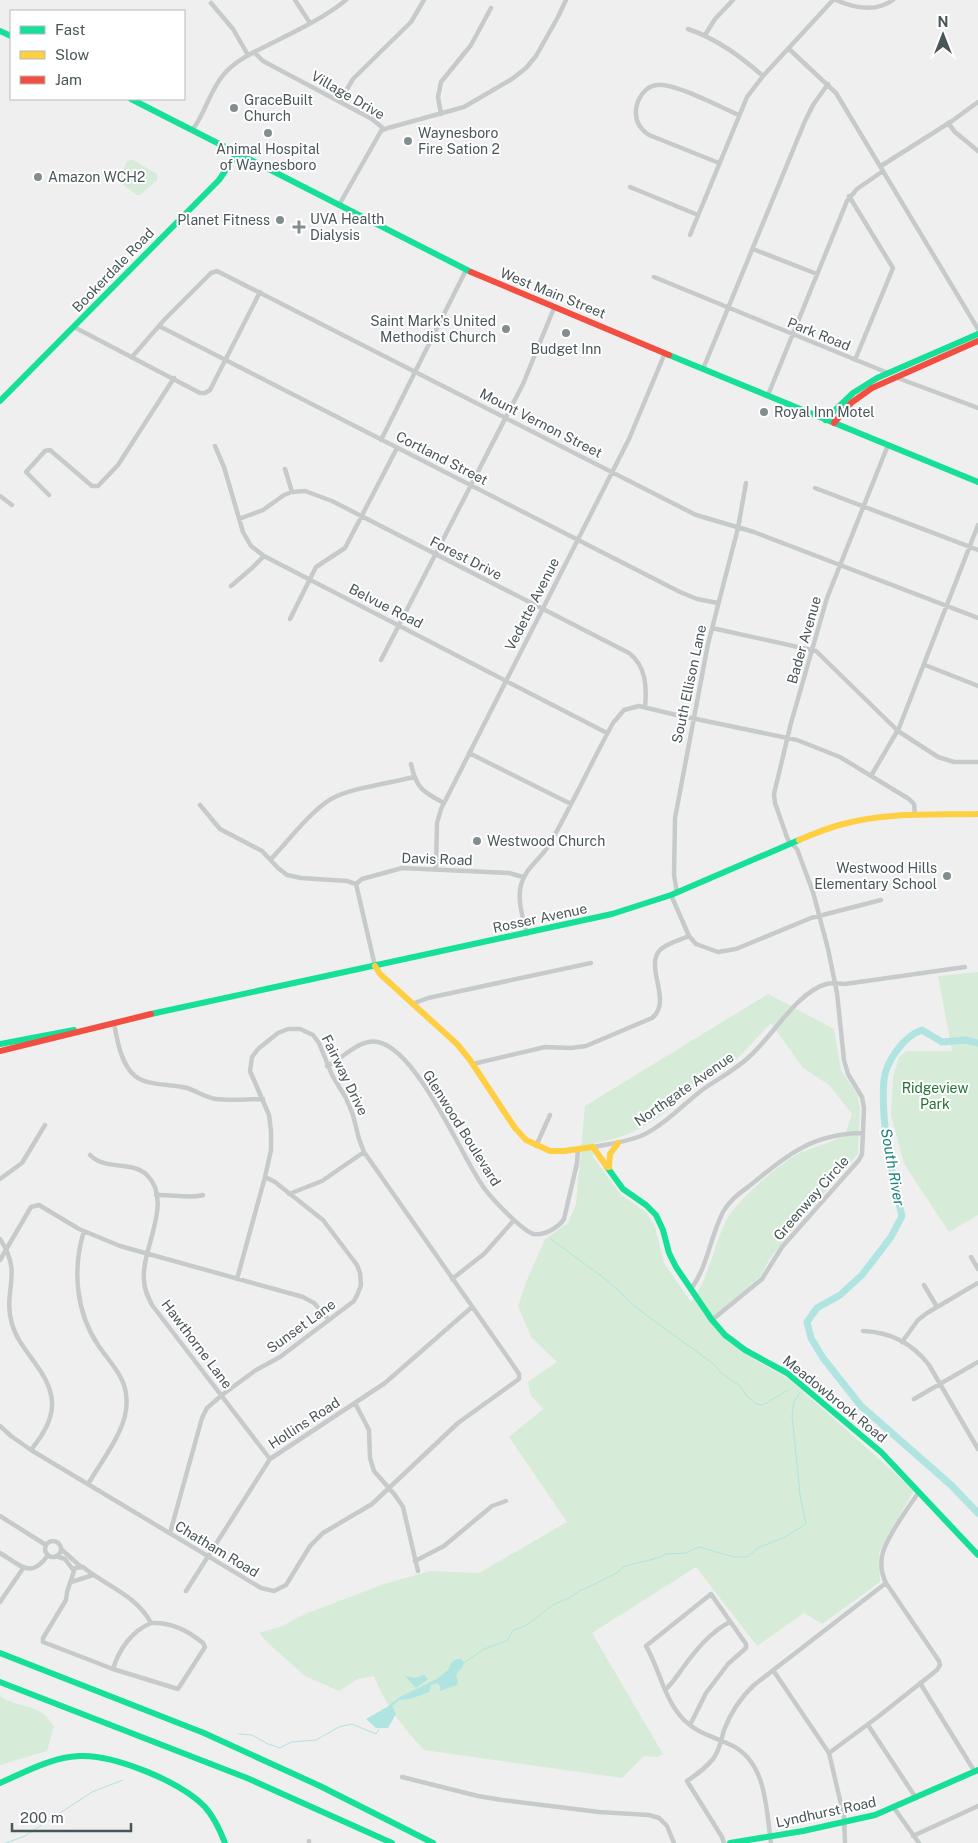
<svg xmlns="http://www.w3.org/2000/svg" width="978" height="1843" font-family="'Public Sans',sans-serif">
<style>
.green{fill:#d6ecd8;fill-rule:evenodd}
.water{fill:#afe4e1}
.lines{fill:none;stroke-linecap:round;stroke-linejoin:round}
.stream{stroke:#afe4e1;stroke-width:1}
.river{stroke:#afe4e1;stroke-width:7}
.street{stroke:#c7caca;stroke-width:4.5}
.fast{stroke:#16e098;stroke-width:6}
.slow{stroke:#ffcf43;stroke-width:6}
.jam{stroke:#f24e42;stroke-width:6}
.poi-dot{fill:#838c8e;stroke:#fff;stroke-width:2}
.labels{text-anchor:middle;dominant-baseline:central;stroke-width:4;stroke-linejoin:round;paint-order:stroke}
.street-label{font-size:14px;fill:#495659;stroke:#fff}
.poi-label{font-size:14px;fill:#495659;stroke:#fff;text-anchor:start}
.park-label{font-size:14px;fill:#237134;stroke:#fff}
.water-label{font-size:15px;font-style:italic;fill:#1c827b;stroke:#fff}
</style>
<rect width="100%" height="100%" fill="#efefef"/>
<path class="green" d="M130,160H133L157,174V180L140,195H137L118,181L127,162Z
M978,972V1215L949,1232L904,1164L891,1115L893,1077L899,1057L906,1051H952L938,976Z
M768,994L834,1029L841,1070L857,1094L860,1107L858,1154L792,1230L769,1260L760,1277L715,1315L711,1324C731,1351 764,1363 791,1381L914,1490L879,1552L880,1582L822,1624L804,1613L757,1646L696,1567L592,1633L663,1754L658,1757L644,1756L622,1778L424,1750C403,1726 386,1707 374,1676L358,1679L339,1691L305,1676L268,1643L259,1633L280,1627L305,1614L384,1584L430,1571L479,1573L567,1522L509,1437L543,1409L531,1396L528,1382L557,1362L531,1337L518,1306L527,1280L545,1239L568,1223L576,1204L585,1106ZM771,1023L803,1068L829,1085L852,1114L844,1137C837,1138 833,1141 827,1143C819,1146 810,1149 802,1152C782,1161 735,1202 726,1221C713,1247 709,1279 691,1302L664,1263L655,1227L646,1212L621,1195L593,1157L595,1143C651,1134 668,1106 710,1076C719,1069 731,1065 739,1057C750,1046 760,1034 771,1023Z
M0,1696C14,1706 32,1705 44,1714C48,1717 51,1723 54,1726L47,1751L0,1765Z"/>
<path class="water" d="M457,1659H461L464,1663L462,1668L456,1674L458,1682L457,1685L440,1691V1686L437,1683L431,1685L429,1692L410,1699L399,1700L392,1706L396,1714L388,1728H376L366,1719L387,1707L400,1697L437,1679L448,1670L452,1662Z
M424,1675L428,1679L416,1688L405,1676L415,1678Z"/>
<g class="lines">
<path class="stream" d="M551,1239L608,1281L638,1309L715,1365L721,1373L740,1386L746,1395L756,1404L763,1405L788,1390
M464,1663L484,1649L507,1641L513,1630C531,1626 538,1615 553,1605C562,1600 572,1599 580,1590L585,1589L615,1574L625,1566L658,1558L666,1554L686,1553L699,1547L734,1557H747L758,1548L785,1537L806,1524L800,1495L792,1416L794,1402L800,1393
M239,1734L252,1735L268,1744L280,1748L291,1742L316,1740L339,1727L352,1724L376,1734L379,1729
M6,1843L25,1836L92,1792L123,1780"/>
<path class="river" d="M978,1043L966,1040L942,1042L922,1030C904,1036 886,1061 884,1080C880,1121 892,1176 902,1216L891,1237L862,1275L840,1295L817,1308L807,1322L811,1338L823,1358L861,1406L951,1485L978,1513"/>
<path class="street" d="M295,0L310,23
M836,0C854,8 876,12 893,0
M211,3L233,29L248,55
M688,29C717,39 740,56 763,76
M705,35L715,19L733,0
M789,49L836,93L978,329
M254,52L263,61L372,119L384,129
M340,101L353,79L411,22L424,0
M441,114L438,97L441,82L471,45L491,8
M948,123L955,132L978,151
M193,129C206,112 210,89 225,73C237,59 255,52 270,44C296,31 324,18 346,0
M719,163L649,135C640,129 635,121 636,110C637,99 645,86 657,85C673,82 722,108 739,115
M881,166L952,121L978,102
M630,187L698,215
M849,196L893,268L855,360
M339,205L381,131L388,128L464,107L512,79L526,68L536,56L558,17L566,0
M690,235L747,97L763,76L833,0
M753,249L817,274
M654,277L888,373
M159,326L680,592L697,599L718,603
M74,327L200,393H205L210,390L260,292
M132,357L165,319L211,273L217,271L696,515L754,532L978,618
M703,369L805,121L813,105L828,84
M895,377L978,408
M768,395L847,201L857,189L883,171
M381,440L466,270
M215,446L224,467L243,532L251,546L264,556L607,733
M285,469L292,492
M815,488L978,550
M49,495L26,472L45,451L50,450L92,486H98L118,465L174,378
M0,496L12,505
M239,519L263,510L284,495L292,492L305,491L332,501L629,653C646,666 647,687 645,707
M231,586L252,568L264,556
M290,619L316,567L345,548L397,448
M712,628L816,651L898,731L938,757L954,762H978
M381,660L523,384L554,308
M925,665L978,686
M469,753L571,804
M411,764C416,788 423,792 444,803
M871,776L899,728L978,525
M200,805L220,829L262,851L278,868L287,875L301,878L347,881L356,884
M271,859C287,842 312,810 331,799C350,788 391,783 414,777
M436,869L437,823L441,809L629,439L665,353
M356,884L362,879L402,868L509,873L523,877
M356,884L375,966
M677,893L674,875L675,818L708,644L738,528L746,483
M671,895L689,936L696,944L718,952L736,949L811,918L881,900
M527,934C523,918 517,901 521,885C525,868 541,859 549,845C572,805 591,763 613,723L624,710L639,706L672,714L797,740L840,757L909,799L914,804L915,815
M412,1004L428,998L591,963
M114,1023C117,1040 121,1064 135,1076C149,1087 171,1083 187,1088C197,1091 206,1098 216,1099C231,1101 247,1099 263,1099
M473,1064L545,1047L571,1048L586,1046L652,1018C673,1001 644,967 660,950C667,943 680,940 689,936
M327,1066C343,1059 359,1038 378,1042C417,1050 460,1153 482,1185C489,1196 523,1232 534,1234C544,1236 559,1227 564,1219L577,1163L578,1149
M536,1146L550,1115
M593,1147C609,1144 626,1142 641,1136C664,1125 683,1105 702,1090C718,1079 735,1070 749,1057C772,1037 796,993 826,984C833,982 839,984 845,984L965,967
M90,1155C106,1171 131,1160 147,1175C174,1202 141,1249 144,1280C144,1289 148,1297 152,1305L270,1459
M0,1179L22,1163L45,1125
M289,1194L322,1181L364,1152
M156,1195C170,1194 190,1199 203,1195
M84,1231C72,1269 76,1312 98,1345C113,1367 130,1380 126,1410C123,1434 101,1462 88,1484
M0,1239C24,1275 2,1290 12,1324C20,1352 50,1371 52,1402C53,1420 42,1436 31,1450
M971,1257L978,1269
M0,1260L31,1207L39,1205L79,1229L120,1246L303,1297L314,1303L329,1320
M452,1279L484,1254L514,1220
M924,1285L937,1307
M691,1289C708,1266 710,1237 723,1212C730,1199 743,1191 753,1183C790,1153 813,1134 862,1133
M712,1320L762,1279L782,1247L859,1160L862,1154L864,1108L862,1097L848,1074L844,1060L837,993L828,949L813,892L797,849L788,840L775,803L774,794L791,723L827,598L888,445
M863,1331C890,1332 913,1344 929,1365L978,1449
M902,1342L918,1320L927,1313L978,1283
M914,1399L978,1362
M355,1403L369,1430L370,1458L374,1471L395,1495L403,1507L418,1571
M0,1426L11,1436L31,1450L261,1588L274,1591L286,1585L310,1546L323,1533L372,1504L458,1423L519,1379V1374L511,1362L364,1152L359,1139L353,1115L346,1098L332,1075L319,1043L313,1035L300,1029H288L278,1033L258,1049L252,1057L250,1071L269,1115L271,1131V1150L265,1177L237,1279
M0,1516L46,1545
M170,1533L202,1418L207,1408L222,1395L256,1370L280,1357L354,1301L358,1293L361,1285L360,1273L357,1265L323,1220L275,1182L265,1177
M45 1549a8 8 0 1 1 16 0a8 8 0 1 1-16 0Z
M61,1549L80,1566
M0,1553C20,1565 31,1580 48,1555
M56,1556L65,1559L74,1571
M415,1561L444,1546L492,1506L506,1501
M71,1582L93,1575
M186,1591L270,1459L385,1383L472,1307
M0,1602L24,1567
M113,1669L43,1642V1638L66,1600L67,1592L75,1568L83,1567C106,1586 136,1595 151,1623C172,1622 188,1631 203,1643L205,1647L178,1689L113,1669C119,1649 132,1631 151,1623
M773,1670L829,1753L844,1817L845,1843
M920,1683L975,1772
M665,1690C672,1684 677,1676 682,1669C695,1651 710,1632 730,1622
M690,1725L706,1693L728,1664L746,1648V1644L711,1594L646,1646C660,1670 664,1700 684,1720C698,1734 715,1737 731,1745C767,1762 766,1809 771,1843
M868,1725L916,1798
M829,1753L879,1716L937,1670L940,1665L939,1661L886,1583C881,1573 880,1563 883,1552C888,1536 909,1506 919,1492
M402,1777L478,1796L502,1800L599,1812L649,1815L659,1818L667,1826L674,1843
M894,1808L919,1843
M913,1836L978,1806
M309,1843V1841
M724,1843L722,1837L687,1781C696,1775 706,1768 713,1759C720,1750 721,1740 724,1730C731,1712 740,1698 754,1685L886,1583"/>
<path class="fast" d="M0,31L11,36
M131,99L471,272
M669,355L978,482
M0,401L219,180L238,152
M825,420L853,393L877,378L978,334
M151,1014L612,914L671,895L799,840
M0,1044L74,1030
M607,1167L623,1189L646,1205L656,1215L663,1230L669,1253L676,1267L712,1320L725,1335L745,1350L787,1373L881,1452L978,1555
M0,1653L204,1733L320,1786L433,1843
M0,1682L247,1778L392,1843
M0,1783C25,1772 52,1757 79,1756C114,1754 181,1782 205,1807C214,1817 220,1830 225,1843
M730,1843L803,1831L875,1815L978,1770"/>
<path class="slow" d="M799,840C813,834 828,828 843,824C886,812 934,815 978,814
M375,966L380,974L457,1044L470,1060L515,1128L526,1140L550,1151H564L593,1147L607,1167
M609,1167L610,1154L618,1143"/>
<path class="jam" d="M471,272L669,355
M834,423L851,403L872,388L978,341
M0,1051L151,1014"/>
</g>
<g class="poi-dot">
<circle cx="234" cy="108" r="5"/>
<circle cx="268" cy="133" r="5"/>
<circle cx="408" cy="141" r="5"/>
<circle cx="38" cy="177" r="5"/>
<circle cx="280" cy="220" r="5"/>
<path d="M296.5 219.5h5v5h5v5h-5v5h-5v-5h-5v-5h5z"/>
<circle cx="506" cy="329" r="5"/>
<circle cx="566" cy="333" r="5"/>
<circle cx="764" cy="412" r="5"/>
<circle cx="477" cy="841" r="5"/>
<circle cx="947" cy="876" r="5"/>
</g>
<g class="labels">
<g class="street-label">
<text transform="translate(348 95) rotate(30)">Village Drive</text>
<text transform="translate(113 270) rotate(-46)">Bookerdale Road</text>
<text transform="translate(553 293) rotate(22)">West Main Street</text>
<text transform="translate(819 334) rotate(22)">Park Road</text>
<text transform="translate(541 423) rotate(27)">Mount Vernon Street</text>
<text transform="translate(442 458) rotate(27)">Cortland Street</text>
<text transform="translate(466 558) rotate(27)">Forest Drive</text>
<text transform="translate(532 604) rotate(-63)">Vedette Avenue</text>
<text transform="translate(386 606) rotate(27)">Belvue Road</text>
<text transform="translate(804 640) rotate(-74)">Bader Avenue</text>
<text transform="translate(689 684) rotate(-78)">South Ellison Lane</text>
<text transform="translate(437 859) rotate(2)">Davis Road</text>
<text transform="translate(540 918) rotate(-12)">Rosser Avenue</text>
<text transform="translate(345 1075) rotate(64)">Fairway Drive</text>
<text transform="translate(684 1089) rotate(-35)">Northgate Avenue</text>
<text transform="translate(462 1128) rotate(58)">Glenwood Boulevard</text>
<text transform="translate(811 1198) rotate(-49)">Greenway Circle</text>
<text transform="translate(301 1326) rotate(-36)">Sunset Lane</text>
<text transform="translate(197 1344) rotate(53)">Hawthorne Lane</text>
<text transform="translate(835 1399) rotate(39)">Meadowbrook Road</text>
<text transform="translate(304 1423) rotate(-33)">Hollins Road</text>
<text transform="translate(217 1549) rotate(31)">Chatham Road</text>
<text transform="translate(826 1812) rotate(-12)">Lyndhurst Road</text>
</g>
<g class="poi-label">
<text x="244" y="100">GraceBuilt<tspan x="244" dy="16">Church</tspan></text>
<text x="418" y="133">Waynesboro<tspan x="418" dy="16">Fire Sation 2</tspan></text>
<text x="268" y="149" text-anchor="middle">Animal Hospital<tspan x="268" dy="16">of Waynesboro</tspan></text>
<text x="48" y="177">Amazon WCH2</text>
<text x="310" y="219">UVA Health<tspan x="310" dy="16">Dialysis</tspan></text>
<text x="270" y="220" text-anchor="end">Planet Fitness</text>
<text x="496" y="321" text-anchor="end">Saint Mark's United<tspan x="496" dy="16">Methodist Church</tspan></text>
<text x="566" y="349" text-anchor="middle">Budget Inn</text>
<text x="774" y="412">Royal Inn Motel</text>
<text x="487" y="841">Westwood Church</text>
<text x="937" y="868" text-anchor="end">Westwood Hills<tspan x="937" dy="16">Elementary School</tspan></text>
</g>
<g class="park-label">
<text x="935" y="1088">Ridgeview<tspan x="935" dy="16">Park</tspan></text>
</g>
<g class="water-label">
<text transform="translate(893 1167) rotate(80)">South River</text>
</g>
</g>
<rect x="10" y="10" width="175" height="90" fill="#ffffff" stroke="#b6bbbd"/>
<rect x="20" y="26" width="25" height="8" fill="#16e098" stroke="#b6bbbd"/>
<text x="55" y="35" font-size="15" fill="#495659">Fast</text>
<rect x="20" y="51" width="25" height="8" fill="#ffcf43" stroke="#b6bbbd"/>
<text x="55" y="60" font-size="15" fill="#495659">Slow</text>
<rect x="20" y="76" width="25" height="8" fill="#f24e42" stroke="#b6bbbd"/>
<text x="55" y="85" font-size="15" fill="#495659">Jam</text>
<g transform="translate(943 35)" stroke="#ffffff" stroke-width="4" paint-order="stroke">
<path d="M0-4L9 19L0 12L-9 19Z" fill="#495659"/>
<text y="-8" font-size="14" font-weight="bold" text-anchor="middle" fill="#495659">N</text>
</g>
<path d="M12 1823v8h119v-8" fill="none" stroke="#495659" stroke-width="2.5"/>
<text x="20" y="1823" font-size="15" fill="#495659" stroke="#ffffff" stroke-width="4" paint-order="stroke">200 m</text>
</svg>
